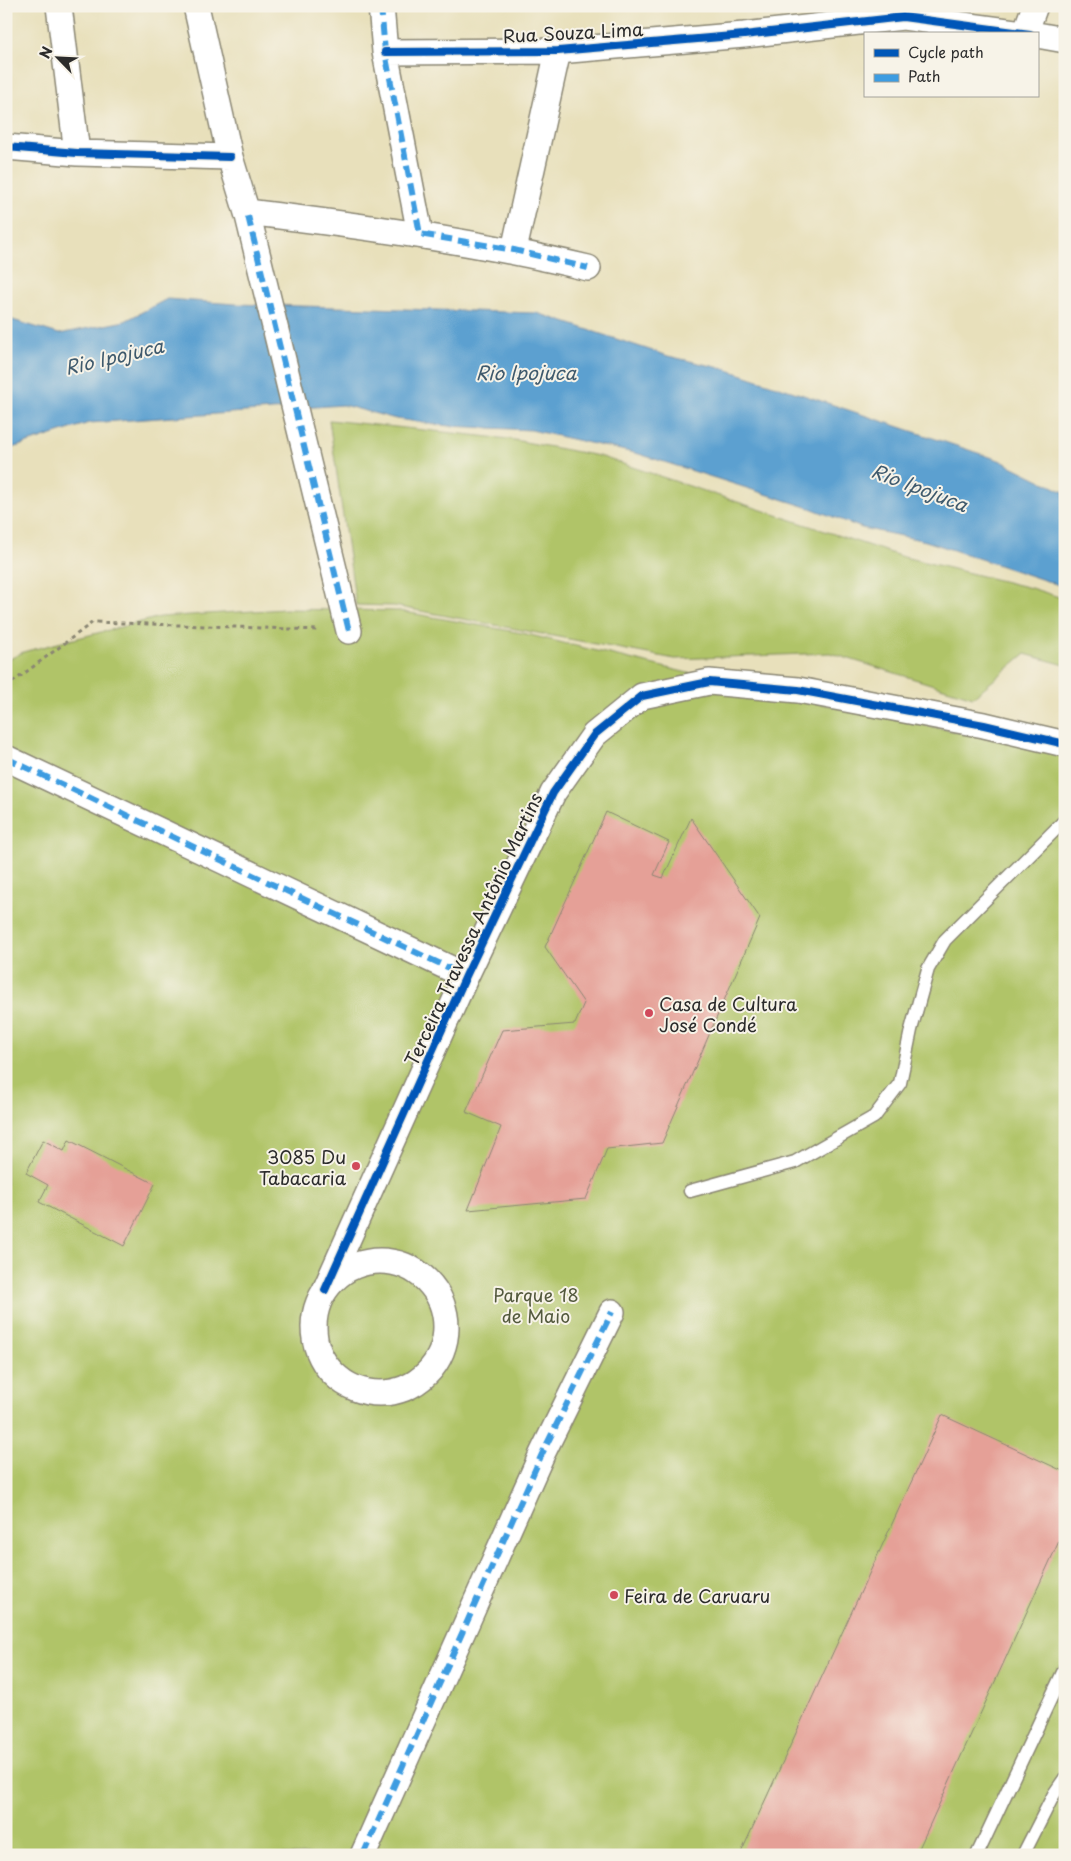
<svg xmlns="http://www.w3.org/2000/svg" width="1071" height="1861" font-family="'Playpen Sans',sans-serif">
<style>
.green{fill:#b0c468;stroke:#6e784a}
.water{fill:#5ca0d0;stroke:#44667e}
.building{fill:#e5a097}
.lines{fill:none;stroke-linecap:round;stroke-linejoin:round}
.lane-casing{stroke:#8a8673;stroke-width:15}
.street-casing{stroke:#8a8673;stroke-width:28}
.path{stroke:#8a8673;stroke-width:3;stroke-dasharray:4 4;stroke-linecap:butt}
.lane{stroke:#fff;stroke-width:12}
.street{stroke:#fff;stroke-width:25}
.quiet{stroke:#3d9ce1;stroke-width:6;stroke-dasharray:12 6;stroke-linecap:butt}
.cycleway-casing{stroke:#f7f3e8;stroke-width:11}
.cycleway{stroke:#0057b8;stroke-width:8}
.poi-dot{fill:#d1495b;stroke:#f7f3e8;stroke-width:2}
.labels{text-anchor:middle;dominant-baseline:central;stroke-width:4;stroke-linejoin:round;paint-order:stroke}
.street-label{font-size:18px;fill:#2b2b2b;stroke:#f7f3e8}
.poi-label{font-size:18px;fill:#2b2b2b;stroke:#f7f3e8;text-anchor:start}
.park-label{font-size:18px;fill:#53593d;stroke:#f7f3e8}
.water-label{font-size:19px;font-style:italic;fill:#3f5a6d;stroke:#f7f3e8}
</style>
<rect width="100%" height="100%" fill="#f7f3e8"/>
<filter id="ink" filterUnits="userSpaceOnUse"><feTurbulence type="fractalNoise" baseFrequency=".02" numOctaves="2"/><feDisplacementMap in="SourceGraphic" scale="10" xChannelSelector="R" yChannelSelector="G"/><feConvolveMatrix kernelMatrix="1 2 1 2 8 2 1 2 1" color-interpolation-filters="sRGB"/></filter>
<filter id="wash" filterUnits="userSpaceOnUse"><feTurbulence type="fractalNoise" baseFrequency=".0096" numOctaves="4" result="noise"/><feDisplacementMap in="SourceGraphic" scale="20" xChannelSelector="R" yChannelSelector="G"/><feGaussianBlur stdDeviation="1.12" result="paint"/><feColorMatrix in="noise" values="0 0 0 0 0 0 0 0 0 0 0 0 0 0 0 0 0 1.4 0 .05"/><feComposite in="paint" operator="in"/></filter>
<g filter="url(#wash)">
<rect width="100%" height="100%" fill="#e8e0bb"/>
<path class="green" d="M329,420L509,439L599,456L900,556L1031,588L1065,599V665L1025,654L973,697L830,653L675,659L394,606L356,605Z
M285,609L399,611L522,633L779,695L1065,754V1855H6V661L23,652L160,617Z"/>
<path class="water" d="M167,299L235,304L537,313L668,356L725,369L999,460L1064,492L1065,587L926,541L862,528L810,508L639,454L531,430L449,426L396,419L343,405L89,423L6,450V318L59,334L125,321Z"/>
<g id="blocks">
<path class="building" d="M606,812L669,842L654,875L663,878L691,818L760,918L662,1143L607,1149L586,1199L468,1210L501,1127L466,1112L502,1030L575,1024L584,1003L545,947Z
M43,1140L64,1151L69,1140L155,1184L124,1246L39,1202L48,1185L26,1173Z
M942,1415L1065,1472V1528L916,1855H740Z"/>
</g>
</g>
<g filter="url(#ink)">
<use href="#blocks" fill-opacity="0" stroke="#8a8673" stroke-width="1"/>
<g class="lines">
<g class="lane-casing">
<path id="lane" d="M690,1191L795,1162L874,1117L900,1083L911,1030L928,969L945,940L1065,820
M977,1855L1065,1668
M1023,1855L1054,1794L1065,1778"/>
</g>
<g class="street-casing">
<path id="street" d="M59,6L77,153
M196,6L230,157L248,216L349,631
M381,6L385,52L420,234
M1025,33L1035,6
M1037,35L1065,40
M385,52L558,51L744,35L903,17L1030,34
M6,147L77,153L230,157
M247,212C362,226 475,241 588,268
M514,250L558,51
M6,758L466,976
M314 1327a66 66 0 1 1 132 0a66 66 0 1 1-132 0Z
M325,1290L466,976L553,793L594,735L642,696L709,682L798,690L984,725L1065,744
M363,1855L542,1454L612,1312"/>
</g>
<path class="path" d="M6,687L93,622L319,630"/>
<use href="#lane" class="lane"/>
<use href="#street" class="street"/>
<path class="quiet" d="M381,6L385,52L420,234L514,250L588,268
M248,216L349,631
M6,758L466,976
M363,1855L542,1454L612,1312"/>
<g class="cycleway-casing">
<path id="cycleway" d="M385,52L558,51L744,35L903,17L1030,34
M6,147L77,153L230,157
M325,1290L466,976L553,793L594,735L642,696L709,682L798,690L984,725L1065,744"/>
</g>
<use href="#cycleway" class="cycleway"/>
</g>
</g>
<g class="poi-dot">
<circle cx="649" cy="1013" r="5"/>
<circle cx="356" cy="1166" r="5"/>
<circle cx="614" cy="1595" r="5"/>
</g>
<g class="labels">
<g class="street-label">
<text transform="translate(573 32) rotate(-3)">Rua Souza Lima</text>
<text transform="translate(473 929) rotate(-65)">Terceira Travessa Antônio Martins</text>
</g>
<g class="poi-label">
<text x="659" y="1003">Casa de Cultura<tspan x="659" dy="21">José Condé</tspan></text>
<text x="346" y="1156" text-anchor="end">3085 Du<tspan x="346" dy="21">Tabacaria</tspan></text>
<text x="624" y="1595">Feira de Caruaru</text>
</g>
<g class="park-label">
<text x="536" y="1294">Parque 18<tspan x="536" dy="21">de Maio</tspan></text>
</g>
<g class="water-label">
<text transform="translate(114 356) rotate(-13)">Rio Ipojuca</text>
<text x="526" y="372">Rio Ipojuca</text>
<text transform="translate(920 487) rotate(21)">Rio Ipojuca</text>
</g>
</g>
<rect width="1071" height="1861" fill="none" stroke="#f7f3e8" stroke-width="25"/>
<rect x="864" y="32" width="175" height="65" fill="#f7f3e8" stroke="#a5a39c"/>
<rect x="874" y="49" width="25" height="8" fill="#0057b8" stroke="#a5a39c"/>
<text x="908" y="58" font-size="15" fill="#2b2b2b">Cycle path</text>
<rect x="874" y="74" width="25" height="8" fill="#3d9ce1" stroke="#a5a39c"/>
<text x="908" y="82" font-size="15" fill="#2b2b2b">Path</text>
<g transform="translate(58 58) rotate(294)" stroke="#f7f3e8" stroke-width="4" paint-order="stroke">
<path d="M0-4L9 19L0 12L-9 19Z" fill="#2b2b2b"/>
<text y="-8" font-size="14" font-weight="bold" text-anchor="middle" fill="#2b2b2b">N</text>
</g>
</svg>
